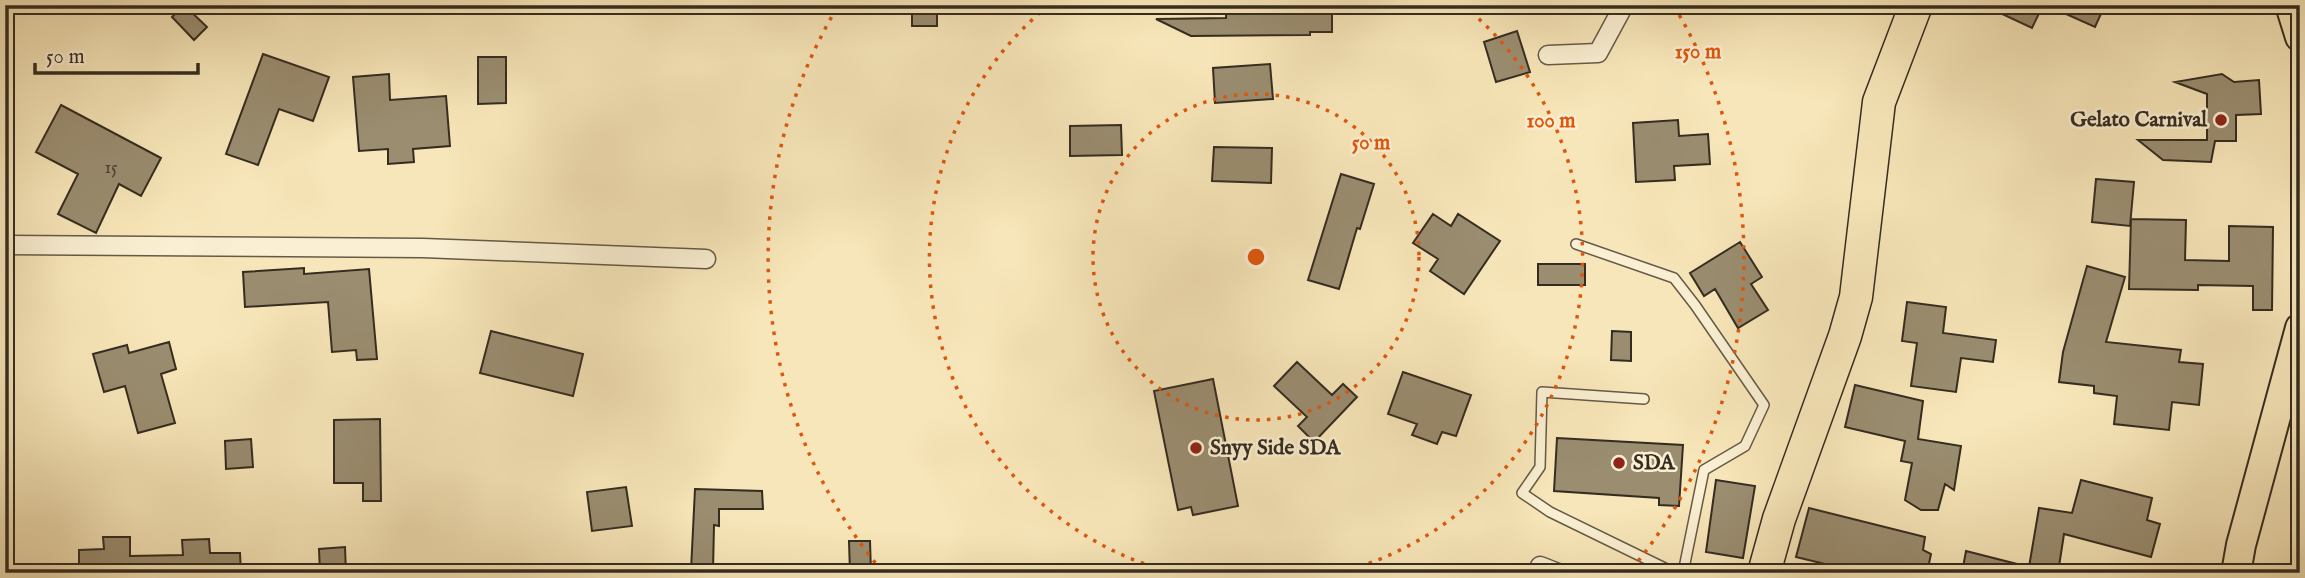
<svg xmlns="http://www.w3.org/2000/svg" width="2305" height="578" font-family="'IM FELL English',serif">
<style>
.building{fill:#9a8d70;stroke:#352c21;stroke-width:2}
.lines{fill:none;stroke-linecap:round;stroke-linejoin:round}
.lane-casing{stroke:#665a47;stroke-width:12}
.street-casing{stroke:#665a47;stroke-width:21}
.primary-casing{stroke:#352c21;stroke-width:32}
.highway-casing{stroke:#352c21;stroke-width:35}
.lane{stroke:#faefd2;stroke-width:9}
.street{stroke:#faefd2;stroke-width:18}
.primary{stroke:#f7e6b9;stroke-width:28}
.highway{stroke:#f7e6b9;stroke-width:32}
.ring{fill:none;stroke:#df570d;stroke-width:3.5;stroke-dasharray:3.5 7}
.poi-dot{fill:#8f2418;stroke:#faefd2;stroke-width:2.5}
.labels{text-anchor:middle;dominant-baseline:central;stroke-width:5;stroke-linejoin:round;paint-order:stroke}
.number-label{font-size:18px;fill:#4e4435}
.poi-label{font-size:21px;font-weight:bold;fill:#352c21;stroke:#faefd2;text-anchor:start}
.centre{fill:#df570d;stroke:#faefd2;stroke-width:3.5}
.ring-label{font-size:21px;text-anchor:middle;font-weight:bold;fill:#df570d;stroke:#faefd2;stroke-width:5;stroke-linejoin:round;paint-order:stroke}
</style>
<rect width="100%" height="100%" fill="#f7e6b9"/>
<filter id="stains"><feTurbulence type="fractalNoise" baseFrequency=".00286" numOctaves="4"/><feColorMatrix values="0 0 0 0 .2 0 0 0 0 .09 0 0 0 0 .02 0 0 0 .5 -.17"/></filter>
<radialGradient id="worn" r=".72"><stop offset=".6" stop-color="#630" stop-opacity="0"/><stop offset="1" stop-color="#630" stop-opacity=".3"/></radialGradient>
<path class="building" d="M184,5L207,27L194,40L172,17Z
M1226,5H1332V32H1310V35L1191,36L1156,19L1226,18Z
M1983,5H2043L2032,28Z
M2046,5H2105L2095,27Z
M912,9H937V26H912Z
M1517,31L1530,72L1496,82L1484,42Z
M263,54L329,77L313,121L279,109L258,165L226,154Z
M478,57H506V103L478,104Z
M1270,64L1273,99L1215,103L1213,68Z
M389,74L390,100L446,96L450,146L413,149L414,162L388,164V149L359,151L353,77Z
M2222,74L2234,82L2259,80L2261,114L2236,115V141H2215L2211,162L2163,160L2138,140H2207V94L2175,82Z
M61,105L161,158L141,196L119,184L96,233L58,214L78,174L36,152Z
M1678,120L1679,136L1708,134L1710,164L1674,166L1675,180L1636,182L1633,123Z
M1121,125L1122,155L1070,156V126Z
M1214,147L1272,148L1271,183L1212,181Z
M1341,174L1374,184L1360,229L1357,228L1339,289L1308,280Z
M2096,179L2134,182L2130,226L2092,222Z
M1433,214L1451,226L1458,214L1500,241L1464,294L1430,271L1438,259L1413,243Z
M2131,219L2186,220L2185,260L2229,261V226L2273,227L2272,310H2253V286L2198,285V290L2129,289Z
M1740,242L1762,277L1751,284L1768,310L1738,328L1715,289L1704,296L1690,273Z
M1538,264H1585V285H1538Z
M2087,266L2125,277L2106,342L2181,350L2179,362L2203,364L2199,405L2172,402L2169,430L2114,424L2117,396L2094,393V386L2059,382L2063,352Z
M304,268V274L369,269L377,359L357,360L356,350L332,352L328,302L245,307L243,272Z
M1907,302L1946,307L1943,333L1996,340L1993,362L1961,358L1956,392L1911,386L1917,343L1902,341Z
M491,331L583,354L573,396L480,373Z
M1612,331L1631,332V361L1611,360Z
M169,342L176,369L161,374L175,423L138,433L125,386L104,392L93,354L127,345L129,353Z
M1297,362L1332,395L1343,384L1357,397L1314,442L1298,426L1307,417L1274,386Z
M1403,372L1471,395L1456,436L1442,432L1437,444L1412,435L1417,424L1388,414Z
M1213,379L1238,506L1193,515L1191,507L1178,510L1154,391Z
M1855,385L1923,401L1918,439L1961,446L1954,490L1945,484L1938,510H1921L1905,500L1912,463L1901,461L1905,441L1845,427Z
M380,419L381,501H363V483H334V420Z
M1557,438L1683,445L1679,506L1659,505V498L1554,491Z
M251,439L253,467L226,469L225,441Z
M1716,480L1755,486L1743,558L1706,552Z
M2081,480L2152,498L2147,520L2160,524L2151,557L2064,534L2058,573H1962L1966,551L2029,567L2039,508L2072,513Z
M626,487L632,526L592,531L587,492Z
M695,489L762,491L763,509H719V526L714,525L713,571L691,570Z
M1809,508L1925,537L1923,550L1931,554L1927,573H1822L1825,564L1796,557Z
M103,537H130V556L183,555L182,540L209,539L210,553H240L241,573H79V550L104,549Z
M849,541H870L871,573H850Z
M345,547L346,573H320L319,549Z"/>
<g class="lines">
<g class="lane-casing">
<path id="lane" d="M1576,244L1674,278L1695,305L1764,405L1745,446L1704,470L1683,573
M1644,399L1542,392L1540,467L1522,493L1550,512L1675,573"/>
</g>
<g class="street-casing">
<path id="street" d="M1548,55L1598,53L1624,5
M5,245L423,248L706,259
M1540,566L1558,573"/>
</g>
<g class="primary-casing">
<path id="primary" d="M2290,5L2300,37
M2236,573L2241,545L2300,328"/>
</g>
<g class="highway-casing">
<path id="highway" d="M1764,573L1779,519L1845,336L1856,297L1879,102L1916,5"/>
</g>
<use href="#lane" class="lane"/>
<use href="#street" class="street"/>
<use href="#primary" class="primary"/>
<use href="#highway" class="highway"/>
</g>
<g class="ring">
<circle cx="1256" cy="257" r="163"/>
<path d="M1174 573A326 326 0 0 1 1049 5M1463 5A326 326 0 0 1 1338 573"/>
<path d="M882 571A488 488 0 0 1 838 6M1674 6A488 488 0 0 1 1630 571"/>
</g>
<g class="poi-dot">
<circle cx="2221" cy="120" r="7"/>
<circle cx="1196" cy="448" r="7"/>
<circle cx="1619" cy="463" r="7"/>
</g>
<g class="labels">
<g class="number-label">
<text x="111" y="168">15</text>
</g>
<g class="poi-label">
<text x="2207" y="120" text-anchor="end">Gelato Carnival</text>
<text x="1210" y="448">Snyy Side SDA</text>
<text x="1633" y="463">SDA</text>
</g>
</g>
<circle cx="1256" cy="257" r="10" class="centre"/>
<g class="ring-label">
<text x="1698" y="58">150 m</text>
<text x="1551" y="127">100 m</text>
<text x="1371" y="149">50 m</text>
</g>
<rect width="2305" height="578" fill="none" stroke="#f7e6b9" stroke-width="28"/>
<rect x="7" y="7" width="2291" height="564" fill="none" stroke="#352c21" stroke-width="3.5"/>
<rect x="14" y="14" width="2277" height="550" fill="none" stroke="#352c21" stroke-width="2"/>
<path d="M35 63v10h163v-10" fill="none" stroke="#352c21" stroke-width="3.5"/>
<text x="46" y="63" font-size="21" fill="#352c21" stroke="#faefd2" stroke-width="5" paint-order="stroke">50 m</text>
<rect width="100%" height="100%" filter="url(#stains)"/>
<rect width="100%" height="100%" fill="url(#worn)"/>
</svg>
